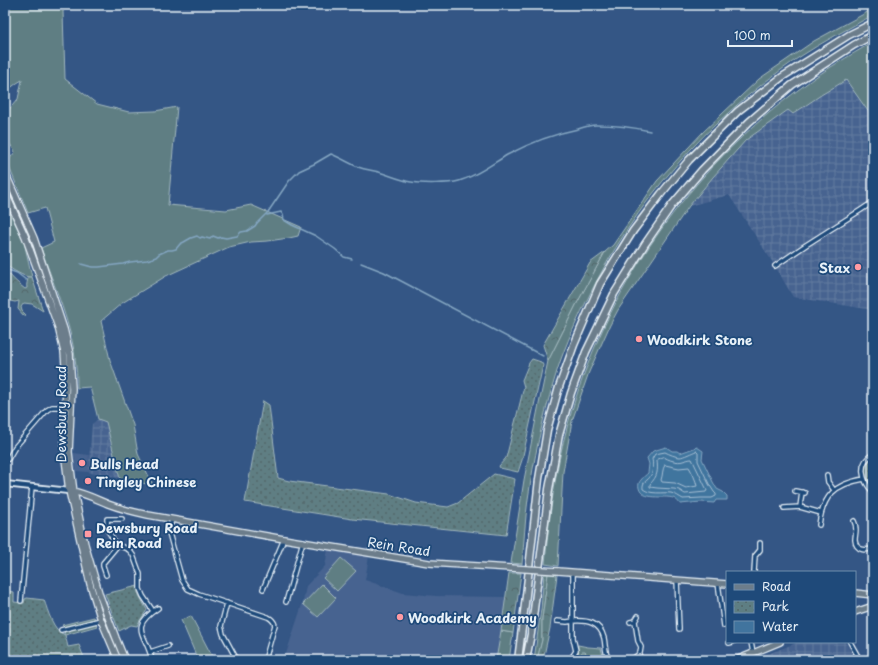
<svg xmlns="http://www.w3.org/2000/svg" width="878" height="665" font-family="'Playpen Sans',sans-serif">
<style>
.built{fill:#476390}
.industrial{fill:url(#industrial-grid)}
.grass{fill:#5e7e83;stroke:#a3b8be}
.forest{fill:url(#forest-crowns);stroke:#a3b8be}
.park{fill:url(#park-dots);stroke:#a3b8be}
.water{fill:#41749e;stroke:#84a6c2}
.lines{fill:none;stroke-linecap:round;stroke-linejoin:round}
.shore{stroke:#a5bfd4;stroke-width:1}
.stream{stroke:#84a6c2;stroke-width:1.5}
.street-casing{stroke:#e8f1f8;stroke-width:6}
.secondary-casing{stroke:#e8f1f8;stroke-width:8}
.primary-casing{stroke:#e8f1f8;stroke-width:8}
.highway-casing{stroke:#e8f1f8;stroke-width:9}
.street{stroke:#1f4a7a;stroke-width:3.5}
.secondary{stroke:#1f4a7a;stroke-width:4.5}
.primary{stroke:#6c7d8b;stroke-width:5.5}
.highway{stroke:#6c7d8b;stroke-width:6}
.primary-bridge-casing{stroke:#e8f1f8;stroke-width:8;stroke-linecap:butt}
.primary-bridge{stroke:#6c7d8b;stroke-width:5.5}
.poi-dot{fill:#ff9aa2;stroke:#1f4a7a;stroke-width:1.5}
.labels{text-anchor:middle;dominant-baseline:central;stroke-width:3.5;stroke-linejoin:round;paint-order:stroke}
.poi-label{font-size:13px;font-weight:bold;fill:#e8f1f8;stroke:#1f4a7a;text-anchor:start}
.street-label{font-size:13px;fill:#e8f1f8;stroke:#1f4a7a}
</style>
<defs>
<pattern id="industrial-grid" width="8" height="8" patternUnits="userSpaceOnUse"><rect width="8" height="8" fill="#476390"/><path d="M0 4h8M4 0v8" fill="none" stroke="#627aa0"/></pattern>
<pattern id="forest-crowns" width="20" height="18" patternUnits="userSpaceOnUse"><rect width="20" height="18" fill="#5e7e83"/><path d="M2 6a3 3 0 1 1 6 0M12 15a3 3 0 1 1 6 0" fill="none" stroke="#536669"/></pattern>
<pattern id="park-dots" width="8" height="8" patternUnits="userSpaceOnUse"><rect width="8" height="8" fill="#5e7e83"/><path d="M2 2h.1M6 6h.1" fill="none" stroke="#536669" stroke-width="1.8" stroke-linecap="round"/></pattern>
</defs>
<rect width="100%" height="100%" fill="#345685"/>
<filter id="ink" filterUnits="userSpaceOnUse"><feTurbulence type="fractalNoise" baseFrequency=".025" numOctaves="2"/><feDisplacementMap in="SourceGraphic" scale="8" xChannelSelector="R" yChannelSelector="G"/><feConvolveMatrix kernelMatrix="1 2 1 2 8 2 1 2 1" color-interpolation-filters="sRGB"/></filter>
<g filter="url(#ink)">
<path class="built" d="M74,453L89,455L88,472L76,471Z
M328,549L369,556L365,580L403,593L436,596L506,597L496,660H284L303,602L306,586L325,566Z"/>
<path class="industrial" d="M846,79L869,114L873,111V310L793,297L775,266L729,195L689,206L713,177L746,140L788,110L821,95Z
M98,419L106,422L120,479L112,476H102L88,472L92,424Z
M799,642H845L856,660H752Z"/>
<path class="grass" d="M5,5H64L63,12L65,79L97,104L129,112L155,111L177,107L168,205L226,210L251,205L301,227L298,236L289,238L268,241L251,242L229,247L166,276L122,303L101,321L110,360L133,425L138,454L153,485L120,479L106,422L98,419L90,387L77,388C77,381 77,374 76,367C73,326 54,287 41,248L54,242L45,208L28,213L7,162L15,152L5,136V114L18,99L22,80L17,83L5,92Z
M873,9V15C848,29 822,42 798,58C706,121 635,201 586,302C574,326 561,355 554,381C542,420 534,459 528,499C525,520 524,542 522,564L511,563L524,480L538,409L548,361L576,305L605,252L613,245L657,181L703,132L759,79L814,41Z
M873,42V111L870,114L846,80L821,95L793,114L788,110L746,140L713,177L689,206L618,310L610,325L589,372L572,421L563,472L558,566L545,564C549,517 555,470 568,424C605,289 689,170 802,87C824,70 849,56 873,42Z
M5,209H8L24,242L32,277C24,278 12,269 5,265Z
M341,558L356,571L337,591L323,578Z
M544,574H548L542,619V640L537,660H534L541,609Z
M322,584L336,598L318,617L303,604Z
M191,616L214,660H198L181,620Z
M94,617L95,619L64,627L62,625Z
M96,623L97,626L65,635L64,634L65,631Z
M501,631L513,633L509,660H496Z
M578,645L588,647L601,648L604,660H577L576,657L578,651Z"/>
<path class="forest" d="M605,252L576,305L548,361L543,345L590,263Z
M5,269C11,277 17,283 25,289L27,288C26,284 28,281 28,277H32L43,311L32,304L24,303L21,307L22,311L26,315L24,316L18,309L19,301L15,302L5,300Z
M509,573H521L513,633L501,631Z
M548,574L557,575L550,628L543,660H537L542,640V619Z"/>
<path class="park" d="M532,359L541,362L543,365L522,460L518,472L500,468L499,466L506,458L524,387L522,380L529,363Z
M263,401L269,405L278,478L289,481L389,494L416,503L448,507L458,503L494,474L515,479L506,535L352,519L245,502Z
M873,458V487C865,477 861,467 873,458Z
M138,586V593L147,610L139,622L137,626L131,625L119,631L105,594Z
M5,591L14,592V602L24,603L25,599L27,598L44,600C48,611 53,631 65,635L68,647L79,645L85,660H5Z
M582,652H585L589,656H596L597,660C590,660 586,660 580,656Z"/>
<path class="water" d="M666,447L672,451H677L680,453L697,447L703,451L702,459L713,482L717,489L723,492L727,496V500H716L714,503L701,502L680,504C678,501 676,499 673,498C664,495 642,501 639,488C638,485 639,482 641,480C643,477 646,475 648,473L649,464L647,458L653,451Z"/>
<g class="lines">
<path class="shore" d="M696,451L698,453V461L709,484L714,492L716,494V496L712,498H701L683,499C679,497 676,494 671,493C662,492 651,495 643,489C642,480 648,482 651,475C653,472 653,463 652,459L655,454L665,452C669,454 676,457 680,457C683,457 693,452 696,451Z
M664,457C668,460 678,463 683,461C687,460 689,459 692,459L707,490L706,492L685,494L679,490L674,489L657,488L650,487V484C658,476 658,471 657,460Z
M665,465L679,468L689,467C692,472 696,480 697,486L686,488L675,483L662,482L661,480C663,475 662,469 665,465Z"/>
<path class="stream" d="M267,215L281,212L283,215L284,220L292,225L316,236L335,249L344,257L352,259
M361,263L384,272L543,356
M81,264L92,267H99L123,264L130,262L147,260L156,257L159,254L168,250H172L176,249L180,244L184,242L191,238L197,236L200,238L202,237L210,239L213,236L218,238L221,237L226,238L237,236L241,232L247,231L255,226L257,223L268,212L289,181L299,171L314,164L331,154C341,158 349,163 358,167C366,170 372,170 379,172C389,175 400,180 411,182C421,184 449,184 459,181C477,176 492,164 507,155C530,143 553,134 578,129C584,127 590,125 596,125C615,125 632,127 650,131
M5,269L17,273L26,280"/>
<g class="street-casing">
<path id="street" d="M775,266L806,245L861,210L873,202
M873,454C857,463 862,481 873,492
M8,459L15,447L47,410L52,407H65
M827,475L828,482L834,490
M795,491L805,493
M800,507L802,492
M784,508L800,507L821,513
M122,519H107L108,531L115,542L118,545L129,550L133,555L140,574V589L143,596L153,611
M172,519L169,533L182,580L188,589L199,594L268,617C272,619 274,621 275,625L265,660
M854,521C858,528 855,533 855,540C856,551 866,551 873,548
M819,525C823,495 835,484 864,479
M573,572V621C587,620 600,622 604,638C606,647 604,651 609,660
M754,572L755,556L760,550V543
M106,575L103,566V563L118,545
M677,580L679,629
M718,583L724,626L727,625
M263,589L284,539
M21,601L32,487
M286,602L303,541
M227,603L221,626L223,634L237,660
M557,621L567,622L573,621V638L576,651L570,660
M630,622L635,621L638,616
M61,630L101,620
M751,642L753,653
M850,642L860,660
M729,643L733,642
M150,652L168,646
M152,660C146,633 128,628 158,608
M633,660L635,657L640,653L641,647L638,641L635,621"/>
</g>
<g class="secondary-casing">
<path id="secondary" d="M5,484L69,491"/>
</g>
<g class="primary-casing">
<path id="primary" d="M5,172L34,238L64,329L70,354L72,389L69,452L71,469L74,492L85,544L100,596L116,638L125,660
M5,192L25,236L58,327L64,352L66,379L64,451L69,491L90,584L101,620L118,660
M72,491C84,493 96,499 108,504C121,509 134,512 148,515L284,539L429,563L511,568
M558,571L727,584
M855,593L873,595
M855,612L873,606
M736,660L780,642"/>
</g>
<g class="highway-casing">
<path id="highway" d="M518,660L525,604L539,479L547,430L559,387L574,345L600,284L633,231L661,194L689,160L738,111L782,77L849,35L873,23
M526,660L531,634L549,489L559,435L571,393L586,352L614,294L645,244L672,205L702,170L749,122L792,85L854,45L873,35"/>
</g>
<use href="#street" class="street"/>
<use href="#secondary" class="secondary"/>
<use href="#primary" class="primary"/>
<use href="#highway" class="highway"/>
<g class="primary-bridge-casing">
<path id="primary-bridge" d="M511,568L558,571"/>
</g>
<use href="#primary-bridge" class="primary-bridge"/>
</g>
</g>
<g class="poi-dot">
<circle cx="858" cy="267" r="4"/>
<circle cx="639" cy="339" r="4"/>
<circle cx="82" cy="463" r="4"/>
<circle cx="88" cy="481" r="4"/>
<rect x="84" y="530" width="8" height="8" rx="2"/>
<circle cx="400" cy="617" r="4"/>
</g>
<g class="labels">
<g class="poi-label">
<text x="850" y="267" text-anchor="end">Stax</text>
<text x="647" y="339">Woodkirk Stone</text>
<text x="90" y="463">Bulls Head</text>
<text x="96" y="481">Tingley Chinese</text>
<text x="96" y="527">Dewsbury Road<tspan x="96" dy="15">Rein Road</tspan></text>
<text x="408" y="617">Woodkirk Academy</text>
</g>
<g class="street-label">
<text transform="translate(60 414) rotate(-90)">Dewsbury Road</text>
<text transform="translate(399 546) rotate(9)">Rein Road</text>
</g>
</g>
<rect width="878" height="665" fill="none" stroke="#1f4a7a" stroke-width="20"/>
<rect x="10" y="10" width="858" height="645" fill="none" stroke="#e8f1f8" stroke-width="1.5" filter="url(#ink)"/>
<rect x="726" y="571" width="130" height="72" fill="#1f4a7a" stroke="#6f8dac"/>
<rect x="734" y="584" width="20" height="6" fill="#6c7d8b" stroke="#6f8dac"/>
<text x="762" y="591" font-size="12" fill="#e8f1f8">Road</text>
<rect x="734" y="601" width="20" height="12" fill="url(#park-dots)" stroke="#6f8dac"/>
<text x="762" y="611" font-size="12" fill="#e8f1f8">Park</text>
<rect x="734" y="621" width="20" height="12" fill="#41749e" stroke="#6f8dac"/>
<text x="762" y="631" font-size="12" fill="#e8f1f8">Water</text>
<path d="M728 40v6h64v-6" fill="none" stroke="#e8f1f8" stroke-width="2"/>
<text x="734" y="40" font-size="12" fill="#e8f1f8" stroke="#1f4a7a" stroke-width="3" paint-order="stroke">100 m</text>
</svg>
